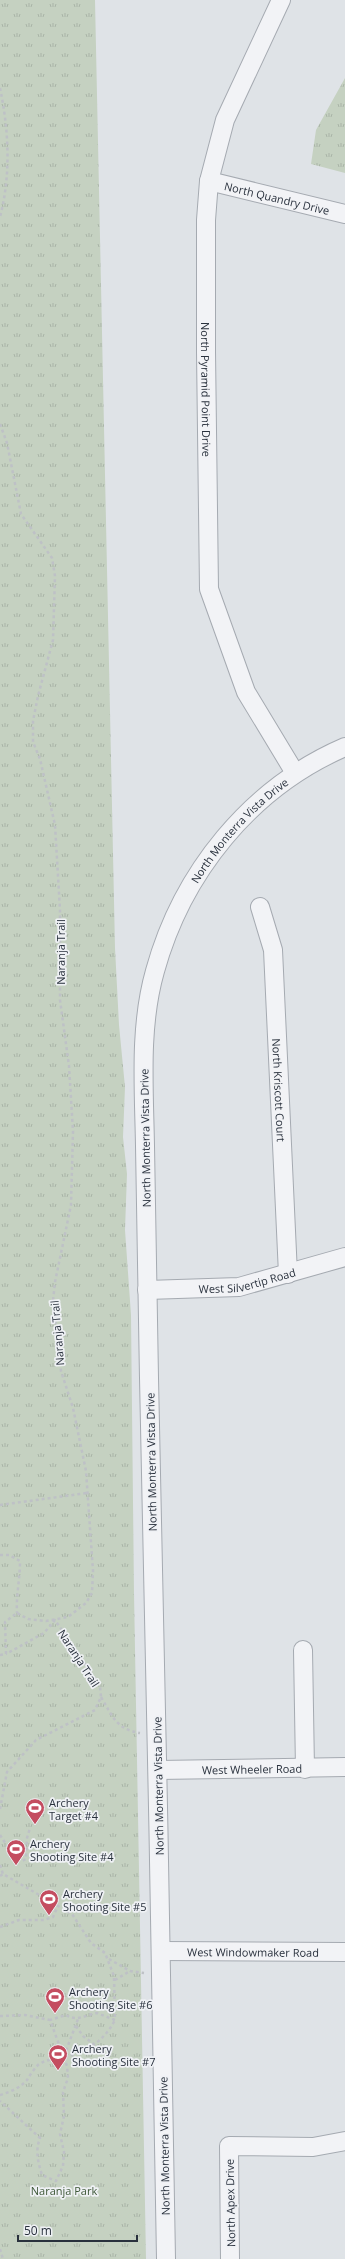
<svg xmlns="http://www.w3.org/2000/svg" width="345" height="2259" font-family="'Open Sans',sans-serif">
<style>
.grass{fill:url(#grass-tufts)}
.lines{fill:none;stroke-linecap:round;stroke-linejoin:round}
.minor-casing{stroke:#a5aab1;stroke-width:20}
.path{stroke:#bec1c6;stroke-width:2.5;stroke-dasharray:3 3;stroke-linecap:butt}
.minor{stroke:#f2f3f6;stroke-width:18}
.labels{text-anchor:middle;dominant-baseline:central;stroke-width:3.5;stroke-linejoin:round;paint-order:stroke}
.street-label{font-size:11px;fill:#29313d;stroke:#eff1f5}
.poi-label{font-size:11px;fill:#29313d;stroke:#eff1f5;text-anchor:start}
.park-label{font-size:11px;fill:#3e5838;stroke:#eff1f5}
</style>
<defs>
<pattern id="grass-tufts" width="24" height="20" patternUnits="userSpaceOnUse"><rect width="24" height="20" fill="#c5d1c1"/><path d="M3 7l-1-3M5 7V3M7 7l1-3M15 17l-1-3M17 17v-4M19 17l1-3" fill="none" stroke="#a9b4a7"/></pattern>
</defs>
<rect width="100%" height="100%" fill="#dfe3e7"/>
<path class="grass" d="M 0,0 L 95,0 L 115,948 L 119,1025 L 125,1087 L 123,1137 L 127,1174 L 125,1230 L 131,1315 L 134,1593 L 146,2259 L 0,2259 Z
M 345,78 L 345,173 L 311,164 L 316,130 Z"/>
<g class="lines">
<g class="minor-casing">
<g id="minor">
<path id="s1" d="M 281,0 L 225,120 L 209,181 L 206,220 L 206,352 L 209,589 L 246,692 L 295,773"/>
<path id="s2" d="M 209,181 L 345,214"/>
<path id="s3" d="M 260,907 L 273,950 L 288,1274"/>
<path id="s4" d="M 147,1290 L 239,1287 L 345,1257"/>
<path d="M 303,1650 L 305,1769"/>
<path id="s5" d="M 158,1770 L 345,1767"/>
<path id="s6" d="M 161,1951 L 345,1952"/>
<path id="s7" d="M 166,2259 C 161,1965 156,1672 149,1378 C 148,1301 146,1224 145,1146 C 144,1088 139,1027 155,971 C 182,873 250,788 345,747"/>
<path d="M 230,2259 L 229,2146 L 313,2147 L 345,2141"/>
</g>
</g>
<path class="path" d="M 0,88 C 9,131 11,175 0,217
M 0,424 L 7,443 L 21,514 L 52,558 L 55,576 L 53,640 L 38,696 L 33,721 L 33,742 L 40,759 L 55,825 L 60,910 L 60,1000 L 69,1066 L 73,1131 L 71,1205 L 55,1282 L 53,1301 L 61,1371 L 73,1408 L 86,1471 L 93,1571 L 92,1593 L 86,1603 L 68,1617 L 46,1621 L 28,1619 L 17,1613
M 0,1505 L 87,1493
M 0,1555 L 9,1555 L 20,1561 C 20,1579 16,1595 17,1613
M 0,1655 L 6,1654 L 5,1622 L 17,1613
M 101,1697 C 113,1717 116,1729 140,1733
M 0,1809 L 7,1772 L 36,1740 L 95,1710 L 101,1697 L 100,1686 L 55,1620 L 44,1633 L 6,1654
M 0,1835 L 15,1858 L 22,1861 L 26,1859 L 27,1838 L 30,1828
M 0,1865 L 3,1874
M 0,1876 L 3,1874 L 72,1914 L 91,1943 L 105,1953 L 114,1976 L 115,2020 L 97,2013 C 85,2015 78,2022 66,2015 L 50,2020 L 67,2066 L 68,2078 L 63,2092 L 64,2116 L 60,2134 L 64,2152 L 63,2166 L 56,2181 L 42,2175 C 38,2162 35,2151 40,2138 L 0,2101
M 0,1927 L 19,1920 L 44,1920 L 53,1917 L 58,1906
M 109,1959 L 130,1971 L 144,1973
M 115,1980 L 130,1971
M 0,2016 L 25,2015 L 50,2020
M 76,2026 L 83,2036 L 95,2045
M 64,2056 L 78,2019
M 0,2095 C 10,2092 20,2088 27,2080 C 30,2075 34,2069 38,2065 C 46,2059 55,2059 64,2057 C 87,2052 104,2041 115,2020
M 0,2249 L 3,2259"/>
<use href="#minor" class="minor"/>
</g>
<defs>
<g id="stadium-pin" transform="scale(1)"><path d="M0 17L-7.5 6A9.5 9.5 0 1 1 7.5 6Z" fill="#c44d60" stroke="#eff1f5"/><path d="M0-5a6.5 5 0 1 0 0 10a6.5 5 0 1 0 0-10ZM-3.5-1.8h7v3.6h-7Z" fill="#fff"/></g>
</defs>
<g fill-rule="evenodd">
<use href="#stadium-pin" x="35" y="1808"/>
<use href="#stadium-pin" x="16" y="1849"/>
<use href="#stadium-pin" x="49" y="1899"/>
<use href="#stadium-pin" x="55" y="1997"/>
<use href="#stadium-pin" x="58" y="2054"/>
</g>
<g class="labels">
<g class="street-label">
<text stroke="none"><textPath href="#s2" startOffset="70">North Quandry Drive</textPath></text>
<text stroke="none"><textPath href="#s1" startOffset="404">North Pyramid Point Drive</textPath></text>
<text stroke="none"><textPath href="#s7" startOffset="1456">North Monterra Vista Drive</textPath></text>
<text transform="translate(60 952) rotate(-90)">Naranja Trail</text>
<text stroke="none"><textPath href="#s3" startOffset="185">North Kriscott Court</textPath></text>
<text transform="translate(145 1138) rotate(-91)">North Monterra Vista Drive</text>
<text stroke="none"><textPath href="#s4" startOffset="101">West Silvertip Road</textPath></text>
<text transform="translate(57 1333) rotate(-95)">Naranja Trail</text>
<text transform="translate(151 1462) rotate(-91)">North Monterra Vista Drive</text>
<text transform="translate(79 1658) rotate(57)">Naranja Trail</text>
<text stroke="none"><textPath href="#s5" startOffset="94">West Wheeler Road</textPath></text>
<text transform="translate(158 1786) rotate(-91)">North Monterra Vista Drive</text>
<text stroke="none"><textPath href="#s6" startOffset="92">West Windowmaker Road</textPath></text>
<text transform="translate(164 2146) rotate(-91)">North Monterra Vista Drive</text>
<text transform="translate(230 2203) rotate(-91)">North Apex Drive</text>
</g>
<g class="poi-label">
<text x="49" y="1802">Archery<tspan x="49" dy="13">Target #4</tspan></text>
<text x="30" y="1843">Archery<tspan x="30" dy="13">Shooting Site #4</tspan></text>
<text x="63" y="1893">Archery<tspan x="63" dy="13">Shooting Site #5</tspan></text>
<text x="69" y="1991">Archery<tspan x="69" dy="13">Shooting Site #6</tspan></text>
<text x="72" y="2048">Archery<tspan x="72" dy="13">Shooting Site #7</tspan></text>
</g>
<g class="park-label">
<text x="64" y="2190">Naranja Park</text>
</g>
</g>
<path d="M18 2235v6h119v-6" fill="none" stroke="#29313d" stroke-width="2"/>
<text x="24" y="2235" font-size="12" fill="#29313d" stroke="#eff1f5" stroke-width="3" paint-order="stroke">50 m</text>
</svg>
